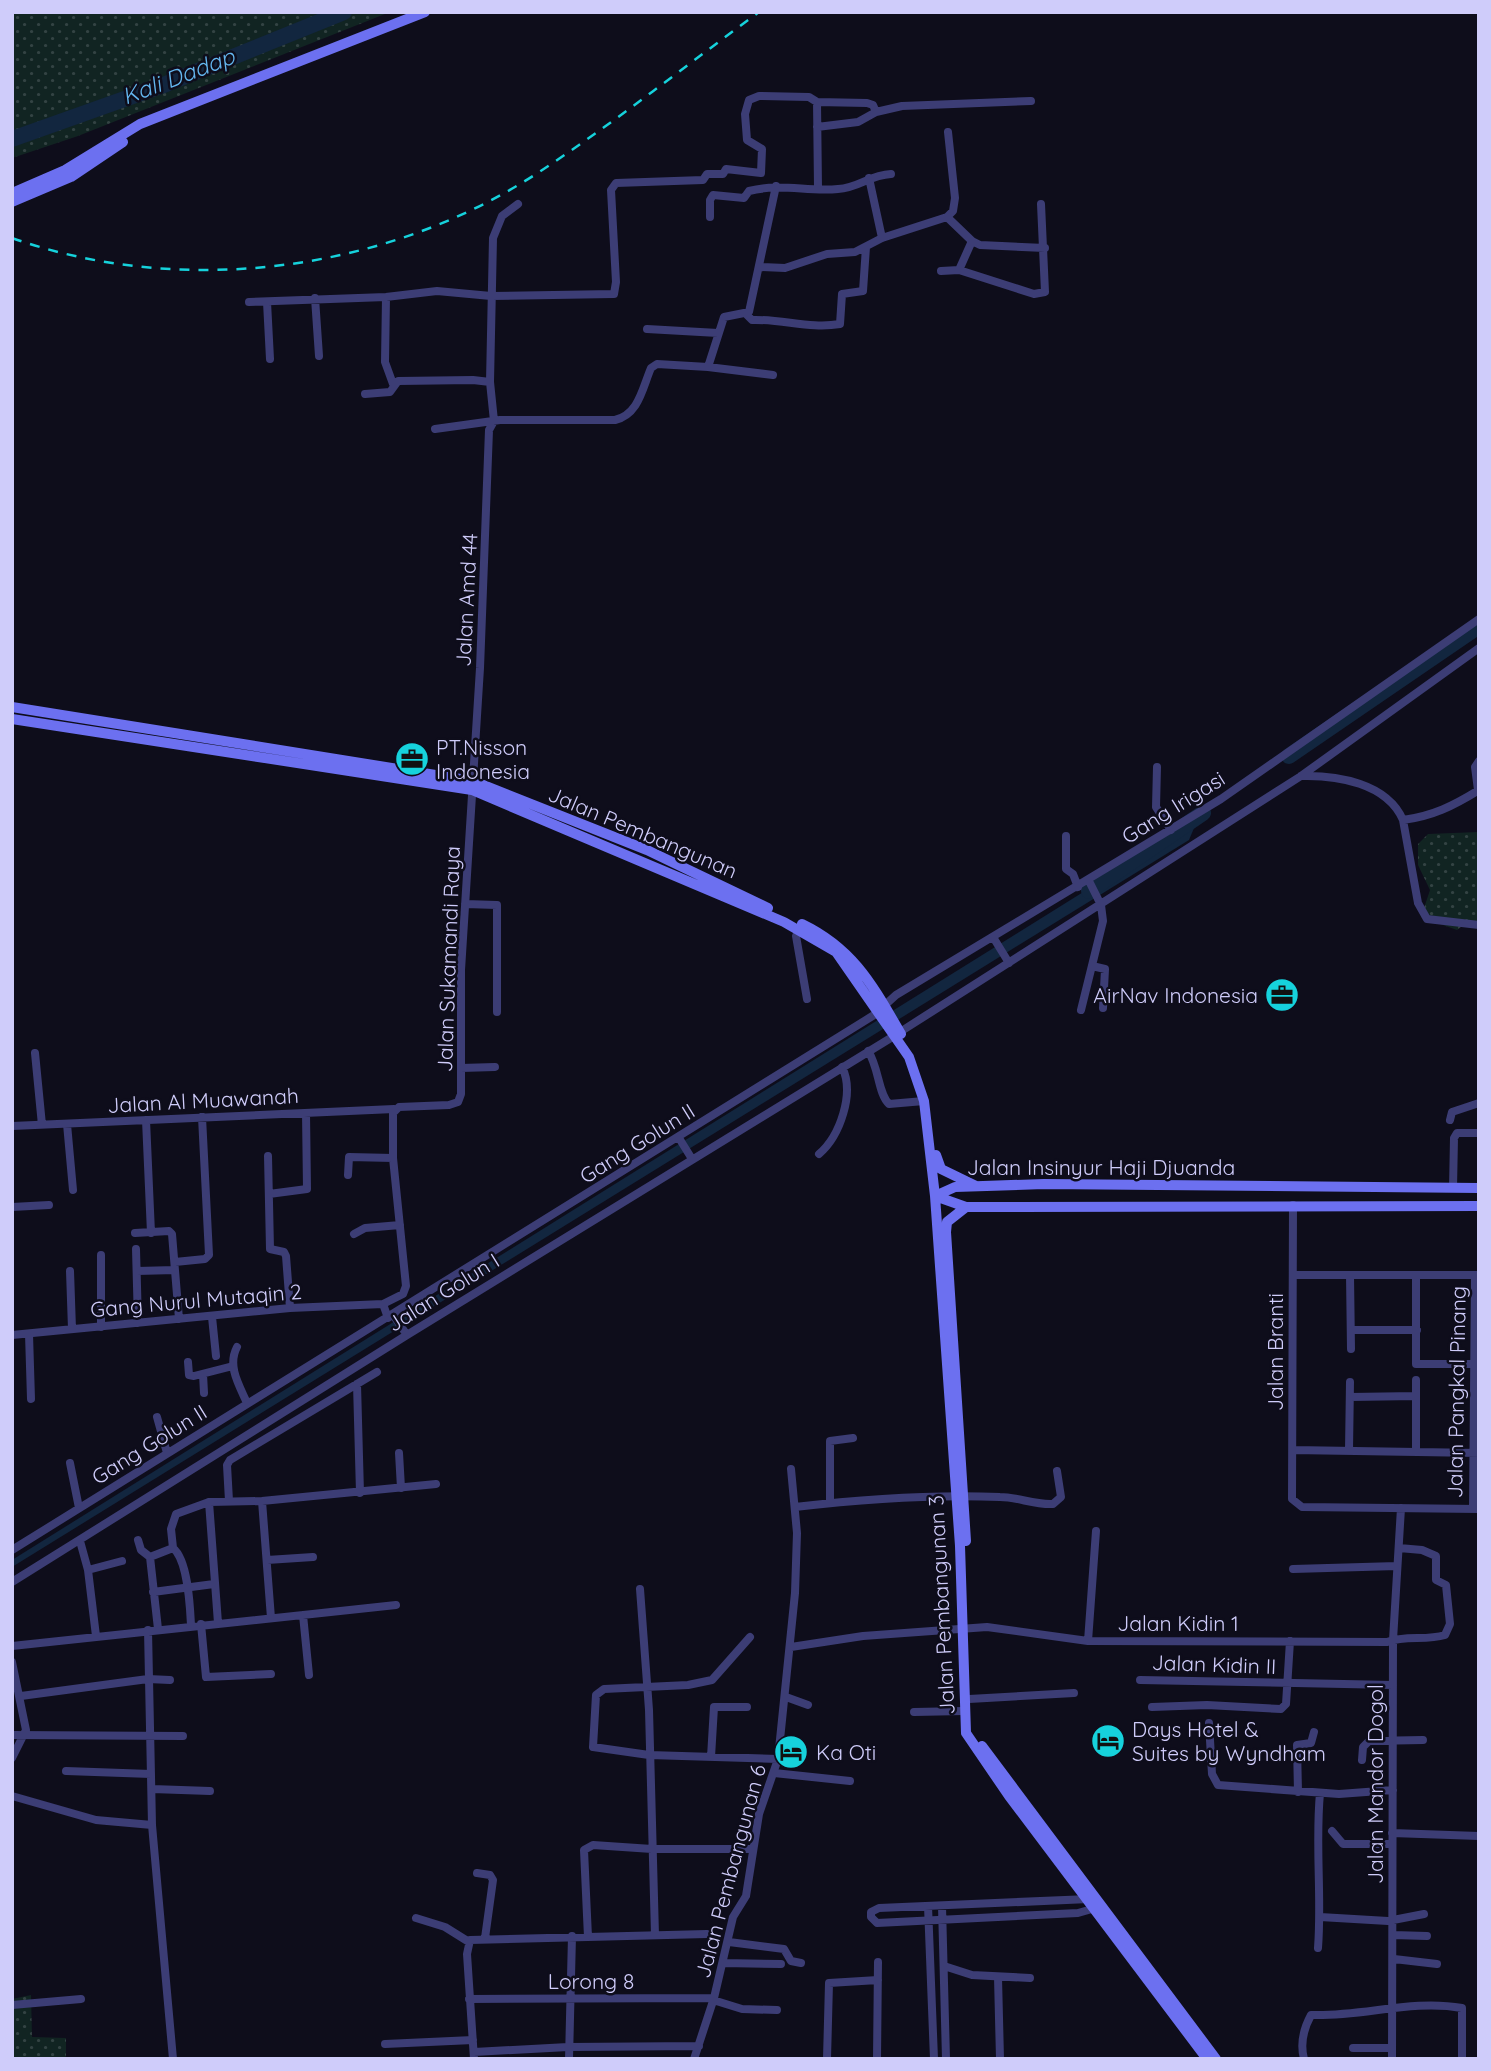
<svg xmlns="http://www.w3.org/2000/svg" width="1491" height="2071" font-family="Quicksand,sans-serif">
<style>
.grass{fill:url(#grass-dots)}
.water{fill:#12263f}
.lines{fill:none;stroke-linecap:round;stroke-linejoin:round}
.river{stroke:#12263f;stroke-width:16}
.street{stroke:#3c3d75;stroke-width:8}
.secondary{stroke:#6c70f0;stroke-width:10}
.rail{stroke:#16d2dc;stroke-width:2.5;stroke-dasharray:10 9;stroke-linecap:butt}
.labels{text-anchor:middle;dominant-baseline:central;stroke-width:5;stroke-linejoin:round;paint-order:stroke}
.street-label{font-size:21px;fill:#cfccfa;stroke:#0e0d1b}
.poi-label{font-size:21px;fill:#cfccfa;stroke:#0e0d1b;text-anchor:start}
.water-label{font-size:23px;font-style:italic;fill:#64b6ef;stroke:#0e0d1b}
</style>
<defs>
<pattern id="grass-dots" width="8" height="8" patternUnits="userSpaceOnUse" patternTransform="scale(1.75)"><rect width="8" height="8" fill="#112422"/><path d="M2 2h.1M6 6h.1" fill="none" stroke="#334343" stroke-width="1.8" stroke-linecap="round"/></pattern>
</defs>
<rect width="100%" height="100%" fill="#0e0d1b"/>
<path class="grass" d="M 12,12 L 390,12 L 78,136 L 12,158 Z
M 1479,832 L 1479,924 L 1466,923 L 1457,930 L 1421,917 L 1430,890 L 1418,865 L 1418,844 L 1428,834 Z
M 31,1995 L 32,2037 L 66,2038 L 66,2059 L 12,2059 L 12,1999 Z"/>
<path class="water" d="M 1197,821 L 1189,840 L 12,1567 L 12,1560 Z"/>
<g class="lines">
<path class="river" d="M 12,139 L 161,86 L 344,12
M 1289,756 L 1479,626
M 1089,891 L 1203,813"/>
<path class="street" d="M 817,102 L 818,188
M 817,127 L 858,122 L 876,112 L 902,106 L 1031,101
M 869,178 L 882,238
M 710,217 L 710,200 L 713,195 L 744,198 L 749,191 C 781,183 807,192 838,189 C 859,188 869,175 891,174
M 947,217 L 972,241 L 980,245 L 1045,248
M 972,241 L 959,270 L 1034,294 L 1045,292 L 1041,204
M 759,267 L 785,268 L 827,254 L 855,252 L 882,238 L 947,217 L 953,211 L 955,198 L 948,132
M 941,271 L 959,270
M 386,297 L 385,362 L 393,384
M 315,298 L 319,356
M 249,302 L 386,297 L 437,291 L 491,296 L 614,294 L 616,282 L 611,190 L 616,183 L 703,180 L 707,174 L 723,174 L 726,169 L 761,173 L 762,149 L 747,140 L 745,114 L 749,100 L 759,96 L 809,97 L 817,102 L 867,103 L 873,105 L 876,112
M 267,302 L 270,359
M 747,315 L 752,320 C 783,319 810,329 840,324 L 842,294 L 863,291 L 866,247
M 647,329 L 718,333
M 708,367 L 773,375
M 490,382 L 493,238 L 502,216 L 518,204
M 365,394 L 390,392 L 398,381 L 473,380 L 490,382 L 494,421
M 435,429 L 500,420 L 615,420 C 639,414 642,389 651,368 L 657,364 L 708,367 L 724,317 L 749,312 L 776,186
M 1157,767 L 1156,807 L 1171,830
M 1301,776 C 1337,775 1387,783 1403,820 L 1418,903 L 1427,919 L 1479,925
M 1478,790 L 1475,767 L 1479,761
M 1403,820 C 1433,816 1453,806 1479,790
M 1066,836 L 1066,869 L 1073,874 L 1078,887
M 465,904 L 497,905 L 497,1012
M 799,929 L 796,936 L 807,999
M 993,937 L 1009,963
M 1092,966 L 1105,969 L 1103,1008
M 1081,1010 L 1103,921 L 1101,905 L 1089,881
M 900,1032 L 1301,776 L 1479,648
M 868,1051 C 879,1067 878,1094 889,1104 L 924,1101
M 35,1053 L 42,1125
M 461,1068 L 495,1067
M 146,1120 L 151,1233
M 1450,1120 L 1452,1112 L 1479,1103
M 67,1124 L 73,1190
M 12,1126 L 394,1109
M 679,1138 L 692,1159
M 819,1154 C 840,1136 855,1093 842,1067
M 268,1156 L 270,1249 L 284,1252 L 286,1256 L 290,1308
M 348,1175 L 349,1157 L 393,1158
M 1453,1188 L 1454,1138 L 1457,1133 L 1479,1133
M 269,1194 L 307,1189 L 306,1113
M 1293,1205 L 1292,1499 L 1302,1507 L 1479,1509
M 12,1207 L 49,1205
M 135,1233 L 169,1231 L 172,1234 L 179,1319
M 354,1234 L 365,1228 L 400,1225
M 136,1249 L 138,1323
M 101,1255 L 101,1327
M 175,1262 L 205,1259 L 209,1255 L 202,1117
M 70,1271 L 72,1329
M 137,1271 L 175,1270
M 1293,1275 L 1479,1275
M 1350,1275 L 1351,1349
M 1416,1275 L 1416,1364 L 1479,1364
M 393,1315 L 407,1335
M 212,1317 L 216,1356
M 388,1318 L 383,1304 L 403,1294 L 406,1286 L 393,1158 L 393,1113 L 399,1107 L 449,1105 L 458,1102 L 461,1094 L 461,970 L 480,668 L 489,430 L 494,421
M 1351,1330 L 1417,1330
M 29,1334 L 31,1399
M 12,1335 L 290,1308 L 383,1304
M 237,1347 C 227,1366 239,1385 247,1403
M 188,1362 L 189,1375 L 194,1376 L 233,1366
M 203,1374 L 204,1393
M 1416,1380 L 1416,1452
M 357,1384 L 360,1493
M 1350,1397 L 1416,1396
M 157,1417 L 167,1453
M 1293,1450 L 1479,1453
M 1349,1450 L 1350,1382
M 399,1453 L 401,1488
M 70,1463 L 79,1508
M 229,1501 L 227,1465 L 230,1460 L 377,1372
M 262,1501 L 271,1618
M 209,1502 L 218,1623
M 830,1503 L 830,1441 L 853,1438
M 795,1507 C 863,1499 931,1494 1000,1497 C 1018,1497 1034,1505 1053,1504 L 1061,1497 L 1057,1471
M 1473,1509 L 1475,1275
M 138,1540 L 141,1550 L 150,1557
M 80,1541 L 88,1570 L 96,1636
M 12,1550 L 874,1015 L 896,995 L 1221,799 L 1479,619
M 267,1560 L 313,1557
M 1293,1569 L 1397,1566
M 88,1570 L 122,1561
M 12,1582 L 407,1335 L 894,1036
M 640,1589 L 649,1710 L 655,1935
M 153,1592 L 214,1584
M 303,1615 L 309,1675
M 201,1624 L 206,1677 L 271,1674
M 191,1625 C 190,1606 188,1560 173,1548 L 171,1529 L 176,1514 L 209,1502 L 262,1501 L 436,1484
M 158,1629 L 150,1557 L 173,1548
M 148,1630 L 152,1825 L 173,2059
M 750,1637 L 712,1680 L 688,1685 L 604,1689 L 596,1695 L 593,1747 L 649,1755 L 778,1759
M 1088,1641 L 1096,1531
M 12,1646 L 396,1605
M 791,1647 L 863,1636 L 987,1627 L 1088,1641 L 1387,1642 C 1406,1635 1426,1641 1445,1635 L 1450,1624 L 1446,1585 L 1436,1580 L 1436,1556 L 1422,1550 L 1399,1548
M 12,1662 L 26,1730 L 12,1758
M 1140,1680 L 1393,1685
M 21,1696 L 148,1679 L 170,1680
M 786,1697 L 808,1705
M 969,1699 L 1074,1693
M 1152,1707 L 1207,1705 L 1281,1709 L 1286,1704 L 1290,1641
M 914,1712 L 964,1711
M 1209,1723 L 1212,1774 L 1218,1785 L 1339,1794 L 1393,1790
M 12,1735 L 183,1736
M 711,1757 L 714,1707 L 747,1707
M 1362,1760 L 1363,1747 L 1369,1741 L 1423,1740
M 66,1771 L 151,1774
M 774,1773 L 850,1781
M 152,1789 L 210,1791
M 1298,1792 L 1297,1745 L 1311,1743 L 1314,1732
M 12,1796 L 96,1820 L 152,1825
M 1332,1831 L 1343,1844 L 1392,1844
M 1392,1833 L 1479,1836
M 477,1873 L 490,1875 L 493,1880 L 485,1938
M 1089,1899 L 879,1908 L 871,1912 L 871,1917 L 877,1923 L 1078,1913 L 1099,1907
M 928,1906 L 934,2059
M 942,1906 L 946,2059
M 1320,1917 L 1388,1921 L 1424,1914
M 416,1918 L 445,1927 L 469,1942
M 1393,1935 L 1427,1936
M 588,1937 L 584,1850 L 593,1845 L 652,1849 L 753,1849
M 729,1942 L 784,1949 L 791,1961 L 801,1963
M 1318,1948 C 1322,1896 1315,1845 1320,1793
M 1394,1959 L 1437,1964
M 723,1963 L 781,1964
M 944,1966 L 972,1975 L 1030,1978
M 998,1977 L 1000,2059
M 469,1999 L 714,1998
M 713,2000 L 742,2009 L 777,2010
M 12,2005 L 81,1999
M 385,2044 L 473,2040
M 1353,2048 L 1392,2048
M 474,2052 L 568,2047 L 699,2046
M 474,2059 L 467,1954 L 470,1940 L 707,1934
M 569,2059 L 572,1936
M 694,2059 L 714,1998 L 733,1917 L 746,1896 L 759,1814 L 778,1759 L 795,1593 L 797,1533 L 791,1469
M 827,2059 L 829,1983 L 878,1980
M 877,2059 L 878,1962
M 1304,2059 C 1300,2044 1304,2028 1311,2015 C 1363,2017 1411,1999 1462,2008 L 1462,2059
M 1392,2059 L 1393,1640 L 1401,1508"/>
<path class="secondary" d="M 12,193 L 65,170 L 140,124 L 425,12
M 12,202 L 71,177 L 123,142
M 12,707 L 473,781 L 647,850 L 768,908
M 12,719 L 472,790 L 784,922 L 836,952 L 909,1057 L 924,1101 L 935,1196 L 960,1546 L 966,1733 L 1009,1796 L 1207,2059
M 802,924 C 854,949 873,986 901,1034
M 936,1155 L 941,1169 L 976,1186
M 935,1196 L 966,1207 L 1479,1206
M 935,1196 L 955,1187 L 1044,1184 L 1479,1188
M 966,1541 L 946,1232 L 947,1222 L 966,1207
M 982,1746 L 1216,2059"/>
<path class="rail" d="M 12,238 C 182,298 385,272 536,174 C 613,124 685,66 759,12"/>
</g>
<defs>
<g id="office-disc" transform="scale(1.75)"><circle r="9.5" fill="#16d2dc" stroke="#0e0d1b"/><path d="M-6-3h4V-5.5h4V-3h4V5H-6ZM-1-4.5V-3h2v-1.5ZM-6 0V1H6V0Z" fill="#111"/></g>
<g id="hotel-disc" transform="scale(1.75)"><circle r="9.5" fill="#16d2dc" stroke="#0e0d1b"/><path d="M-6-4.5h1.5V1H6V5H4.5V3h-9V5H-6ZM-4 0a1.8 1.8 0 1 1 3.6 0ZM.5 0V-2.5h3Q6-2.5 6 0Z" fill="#111"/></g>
</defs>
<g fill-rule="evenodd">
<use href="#office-disc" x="412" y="759"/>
<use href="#office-disc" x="1282" y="995"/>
<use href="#hotel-disc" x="1108" y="1741"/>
<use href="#hotel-disc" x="791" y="1752"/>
</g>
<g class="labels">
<g class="street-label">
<text transform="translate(466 600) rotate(-87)">Jalan Amd 44</text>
<text transform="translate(1173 807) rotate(-32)">Gang Irigasi</text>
<text transform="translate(643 832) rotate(23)">Jalan Pembangunan</text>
<text transform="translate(448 959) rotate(-88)">Jalan Sukamandi Raya</text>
<text transform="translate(203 1100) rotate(-3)">Jalan Al Muawanah</text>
<text transform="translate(637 1143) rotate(-32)">Gang Golun II</text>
<text x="1101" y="1167">Jalan Insinyur Haji Djuanda</text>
<text transform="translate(443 1292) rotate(-32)">Jalan Golun I</text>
<text transform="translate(196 1300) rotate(-5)">Gang Nurul Mutaqin 2</text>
<text transform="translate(1275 1352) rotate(-90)">Jalan Branti</text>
<text transform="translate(1456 1392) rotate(-89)">Jalan Pangkal Pinang</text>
<text transform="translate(149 1444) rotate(-32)">Gang Golun II</text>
<text transform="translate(941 1605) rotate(-93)">Jalan Pembangunan 3</text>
<text x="1178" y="1623">Jalan Kidin 1</text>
<text transform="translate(1214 1664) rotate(2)">Jalan Kidin II</text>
<text transform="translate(1375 1784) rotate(-90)">Jalan Mandor Dogol</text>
<text transform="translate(730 1871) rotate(-75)">Jalan Pembangunan 6</text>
<text x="591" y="1981">Lorong 8</text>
</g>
<g class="poi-label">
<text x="436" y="747">PT.Nisson<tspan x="436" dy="24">Indonesia</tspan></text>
<text x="1258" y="995" text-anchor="end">AirNav Indonesia</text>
<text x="1132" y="1729">Days Hotel &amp;<tspan x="1132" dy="24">Suites by Wyndham</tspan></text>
<text x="816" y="1752">Ka Oti</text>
</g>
<g class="water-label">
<text transform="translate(178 76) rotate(-21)">Kali Dadap</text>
</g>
</g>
<rect width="1491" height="2071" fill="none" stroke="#cfccfa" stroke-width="28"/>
</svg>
